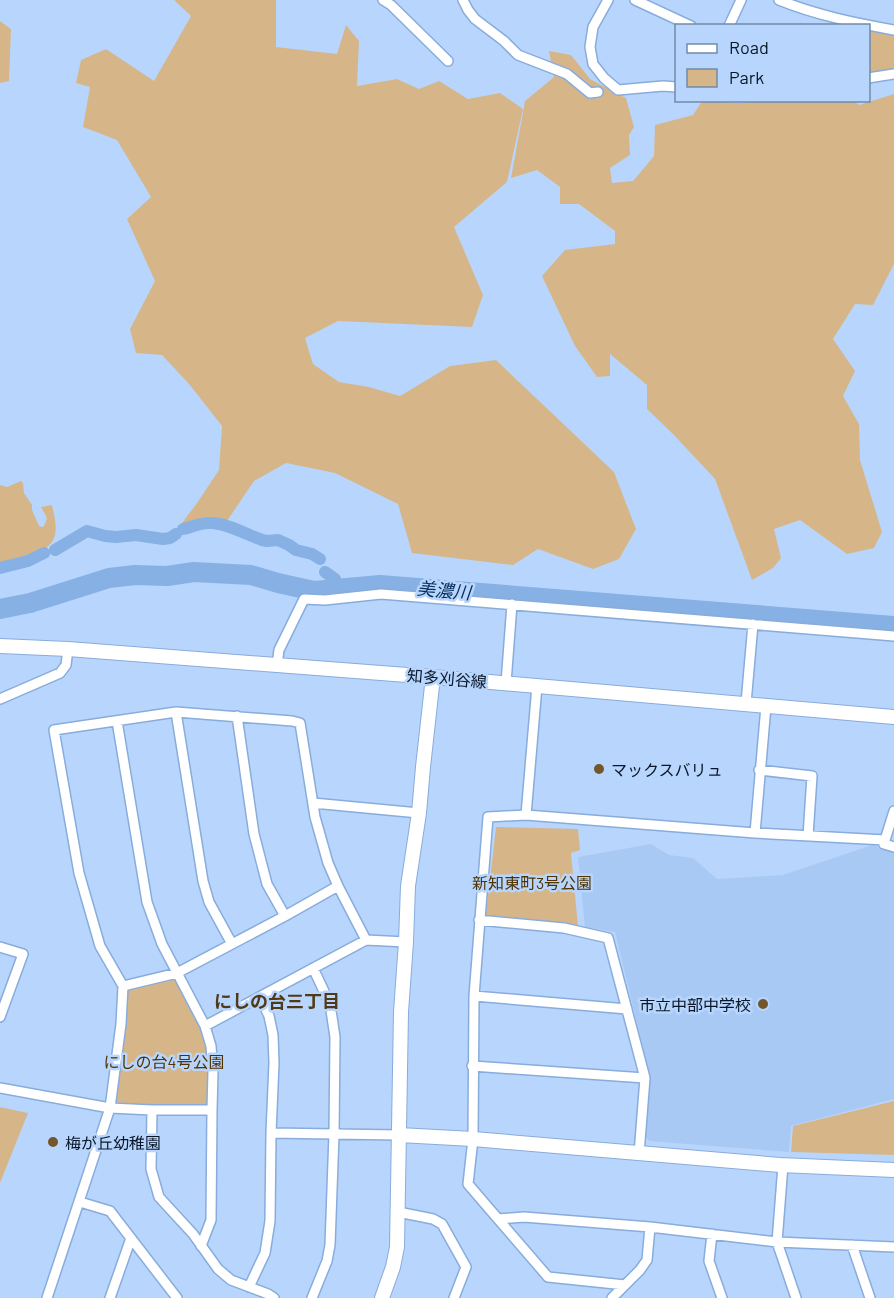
<svg xmlns="http://www.w3.org/2000/svg" width="894" height="1298" font-family="Barlow,'Noto Sans JP',sans-serif">
<style>
.built{fill:#a9c9f5}
.green{fill:#d6b689}
.lines{fill:none;stroke-linecap:round;stroke-linejoin:round}
.canal{stroke:#87b0e4;stroke-width:12}
.river{stroke:#87b0e4;stroke-width:20}
.street-casing{stroke:#88acdb;stroke-width:12}
.secondary-casing{stroke:#88acdb;stroke-width:16}
.street{stroke:#fff;stroke-width:9}
.secondary{stroke:#fff;stroke-width:14}
.poi-dot{fill:#73562a;stroke:#b8d6fd;stroke-width:2}
.labels{text-anchor:middle;dominant-baseline:central;stroke-width:5;stroke-linejoin:round;paint-order:stroke}
.street-label{font-size:16px;fill:#091728;stroke:#b8d6fd}
.poi-label{font-size:16px;fill:#091728;stroke:#b8d6fd;text-anchor:start}
.park-label{font-size:16px;fill:#4f3302;stroke:#b8d6fd}
.water-label{font-size:18px;font-style:italic;fill:#042d5c;stroke:#b8d6fd}
.neighbourhood-label{font-size:18px;font-weight:bold;fill:#503916;stroke:#b8d6fd}
</style>
<rect width="100%" height="100%" fill="#b8d6fd"/>
<path class="built" d="M 651,844 L 669,855 L 693,858 L 717,879 L 783,875 L 872,845 L 894,852 L 894,1099 L 791,1126 L 789,1152 L 649,1141 L 646,1137 L 650,1077 L 615,932 L 585,927 L 578,857 Z"/>
<path class="green" d="M 174,0 L 276,0 L 276,47 L 337,54 L 346,25 L 359,41 L 357,86 L 397,79 L 419,89 L 439,81 L 468,99 L 500,93 L 523,109 L 507,182 L 454,227 L 483,295 L 472,327 L 338,321 L 305,338 L 313,364 L 339,382 L 369,387 L 400,396 L 450,366 L 496,360 L 614,472 L 636,529 L 619,559 L 593,569 L 538,549 L 513,565 L 412,553 L 398,504 L 335,473 L 286,463 L 254,481 L 227,521 L 203,520 L 179,527 L 197,503 L 219,470 L 222,426 L 189,384 L 162,355 L 136,353 L 130,329 L 155,281 L 127,219 L 151,197 L 117,140 L 83,127 L 90,87 L 76,83 L 81,60 L 106,49 L 154,81 L 191,16 Z
M 0,21 L 11,29 L 9,81 L 0,83 Z
M 868,26 L 894,30 L 894,74 L 869,78 Z
M 549,51 L 571,55 L 590,79 L 626,98 L 634,127 L 629,135 L 630,155 L 610,168 L 612,183 L 633,181 L 654,156 L 655,125 L 693,115 L 702,101 L 741,103 L 763,100 L 853,100 L 859,105 L 894,94 L 894,264 L 873,305 L 855,304 L 833,339 L 855,371 L 843,396 L 859,424 L 860,460 L 882,532 L 874,548 L 847,554 L 800,520 L 774,529 L 781,558 L 773,568 L 752,580 L 715,479 L 673,434 L 647,409 L 647,385 L 610,354 L 610,376 L 597,377 L 575,346 L 542,276 L 565,250 L 615,244 L 615,231 L 579,204 L 560,204 L 560,187 L 537,170 L 511,178 L 525,101 L 554,77 Z
M 21,481 L 23,483 L 24,493 L 32,505 L 32,510 L 39,526 L 43,527 L 45,524 L 47,518 L 41,507 L 52,505 C 54,515 58,528 54,538 C 47,555 16,562 0,565 L 0,485 L 7,487 Z
M 496,827 L 578,829 L 580,850 L 571,853 L 578,926 L 485,922 Z
M 177,973 L 205,1026 L 212,1110 L 110,1108 L 123,986 Z
M 894,1101 L 894,1155 L 791,1152 L 793,1126 Z
M 0,1107 L 28,1113 L 0,1183 Z"/>
<g class="lines">
<path class="canal" d="M 183,529 C 192,527 202,522 211,523 C 226,523 248,535 262,540 L 267,541 L 278,540 L 289,545 L 296,550 L 312,554 L 320,559
M 55,550 L 87,531 L 105,536 L 116,537 L 136,535 L 163,539 L 170,538 L 176,534
M 0,568 L 28,561 L 44,553
M 325,572 L 335,579"/>
<path class="river" d="M 0,609 L 30,603 L 109,578 L 135,575 L 167,576 L 194,572 L 251,575 L 278,583 L 314,591 L 380,585 L 894,626"/>
<g class="street-casing">
<path id="street" d="M 383,0 L 391,5 L 448,61
M 463,0 L 468,10 L 475,19 L 504,41 L 518,55 L 567,74 L 590,93 L 598,92
M 608,0 L 593,27 L 590,47 L 593,64 L 604,78 L 618,90 L 663,86 L 676,87
M 635,0 L 691,26
M 779,0 C 816,15 855,23 894,30
M 729,26 L 741,0
M 868,78 L 894,74
M 277,665 L 279,650 L 304,599 L 325,600 L 381,594 L 894,636
M 506,683 L 512,604
M 0,699 L 60,673 L 66,665 L 68,649
M 746,703 L 753,624
M 176,712 L 203,881 L 209,902 L 232,944
M 237,716 L 254,834 L 267,884 L 285,916
M 759,770 L 812,776 L 808,836
M 313,803 L 419,813
M 526,815 L 537,686
M 755,833 L 766,706
M 885,840 L 894,811
M 894,847 L 884,844 L 885,840 L 755,833 L 526,815 L 488,817 L 474,996 L 473,1139 L 468,1184 L 498,1219 L 524,1217 L 650,1227 L 777,1242 L 894,1247
M 338,886 L 366,940
M 479,920 L 564,928 L 608,938 L 645,1078 L 639,1154
M 0,947 L 23,954 L 0,1017
M 474,996 L 627,1009
M 205,1026 L 366,940 L 406,942
M 472,1066 L 645,1078
M 0,1088 L 110,1108 L 152,1110 L 212,1110 L 213,1071 L 211,1046 L 205,1026 L 162,944 L 147,902 L 117,721
M 152,1110 L 151,1169 L 159,1197 L 193,1234 L 218,1269 L 231,1280 L 268,1294 L 274,1298
M 271,1133 L 399,1135
M 783,1165 L 777,1242 L 796,1298
M 80,1202 L 110,1211 L 177,1298
M 398,1212 L 433,1219 L 442,1224 L 466,1267 L 454,1298
M 498,1219 L 548,1277 L 625,1285
M 712,1234 L 709,1261 L 722,1298
M 852,1245 L 870,1298
M 201,1246 L 211,1220 L 212,1110
M 249,1287 L 265,1253 L 270,1221 L 271,1133 L 274,1063 L 273,1035 L 269,1016 L 260,997
M 47,1298 L 110,1108 L 121,1024 L 123,986 L 100,946 L 79,873 L 54,730 L 176,712 L 292,721 L 300,723 L 315,817 L 328,863 L 338,886 L 285,916 L 177,973 L 123,986
M 110,1298 L 131,1238
M 312,1298 L 327,1261 L 330,1245 L 334,1134 L 335,1037 L 330,1004 L 313,968
M 612,1298 L 640,1270 L 647,1260 L 650,1227"/>
</g>
<g class="secondary-casing">
<path id="secondary" d="M 0,646 L 68,649 L 433,677 L 894,717
M 399,1135 L 473,1139 L 780,1165 L 894,1170
M 382,1298 L 393,1267 L 397,1247 L 401,1012 L 406,942 L 408,886 L 419,813 L 423,767 L 433,677"/>
</g>
<use href="#street" class="street"/>
<use href="#secondary" class="secondary"/>
</g>
<g class="poi-dot">
<circle cx="599" cy="769" r="6"/>
<circle cx="763" cy="1004" r="6"/>
<circle cx="53" cy="1142" r="6"/>
</g>
<g class="labels">
<g class="street-label">
<text transform="translate(447 678) rotate(5)">知多刈谷線</text>
</g>
<g class="poi-label">
<text x="611" y="769">マックスバリュ</text>
<text x="751" y="1004" text-anchor="end">市立中部中学校</text>
<text x="65" y="1142">梅が丘幼稚園</text>
</g>
<g class="park-label">
<text x="532" y="882">新知東町3号公園</text>
<text x="164" y="1061">にしの台4号公園</text>
</g>
<g class="water-label">
<text transform="translate(444 590) rotate(5)">美濃川</text>
</g>
<g class="neighbourhood-label">
<text x="277" y="1001">にしの台三丁目</text>
</g>
</g>
<rect x="675" y="24" width="195" height="78" fill="#b8d6fd" stroke="#728aa8" stroke-width="1.5"/>
<rect x="687" y="44" width="30" height="9" fill="#ffffff" stroke="#728aa8" stroke-width="1.5"/>
<text x="729" y="54" font-size="18" fill="#091728">Road</text>
<rect x="687" y="69" width="30" height="18" fill="#d6b689" stroke="#728aa8" stroke-width="1.5"/>
<text x="729" y="84" font-size="18" fill="#091728">Park</text>
</svg>
